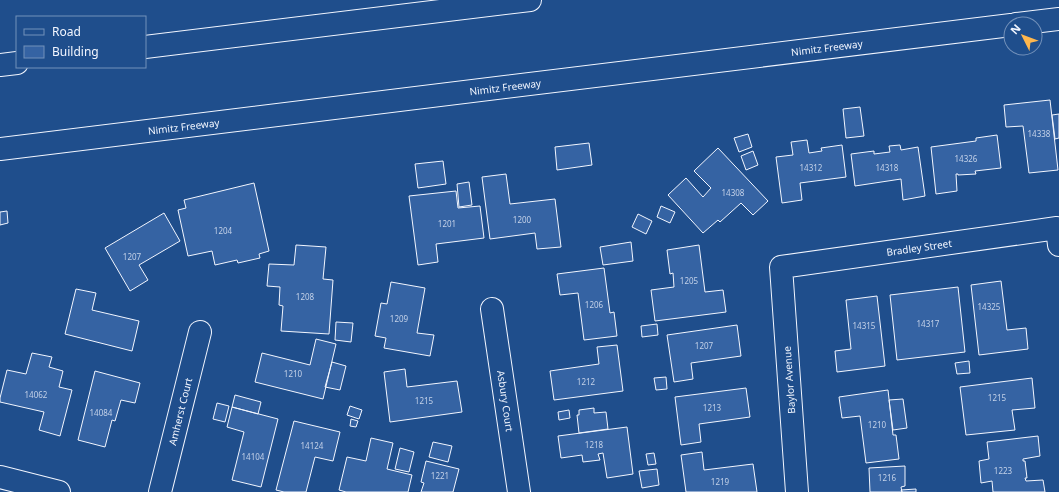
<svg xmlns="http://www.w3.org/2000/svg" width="1059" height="492" font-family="'Noto Sans',sans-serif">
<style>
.building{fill:#3563a3;stroke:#f2f6ff}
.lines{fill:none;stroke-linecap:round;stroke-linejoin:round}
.minor-casing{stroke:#f2f6ff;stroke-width:24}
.highway-casing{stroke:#f2f6ff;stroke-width:24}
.minor{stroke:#1f4e8c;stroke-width:22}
.highway{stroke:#1f4e8c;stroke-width:22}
.labels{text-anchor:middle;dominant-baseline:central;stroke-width:3;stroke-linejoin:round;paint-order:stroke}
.number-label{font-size:8px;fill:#c3d1e8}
.street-label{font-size:10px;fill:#f2f6ff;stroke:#1f4e8c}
</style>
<rect width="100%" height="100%" fill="#1f4e8c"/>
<path class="building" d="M 1050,100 L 1058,170 L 1029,173 L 1023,126 L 1006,127 L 1004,105 Z
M 860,107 L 864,136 L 846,138 L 843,109 Z
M 1059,114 L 1059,138 L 1055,139 L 1052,115 Z
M 748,134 L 752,147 L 739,152 L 734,138 Z
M 997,135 L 1001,168 L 975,171 L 976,174 L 958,175 L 958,174 L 956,174 L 957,191 L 936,194 L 931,147 L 976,141 L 976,138 Z
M 807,140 L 809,153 L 822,151 L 821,148 L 842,145 L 846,177 L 800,183 L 802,200 L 782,203 L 776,157 L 793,155 L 791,142 Z
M 589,143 L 592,165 L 557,170 L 555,147 Z
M 900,145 L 901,150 L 918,147 L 925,196 L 903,200 L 901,179 L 855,186 L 851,154 L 874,151 L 874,154 L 890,152 L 889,146 Z
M 718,148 L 768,201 L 753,215 L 741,203 L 720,222 L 718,220 L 703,233 L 668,195 L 686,178 L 703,197 L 711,188 L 694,171 Z
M 753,151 L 758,165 L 746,170 L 741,156 Z
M 443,161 L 446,184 L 418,188 L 415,164 Z
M 506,174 L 510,204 L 555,199 L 561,247 L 537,249 L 535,233 L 490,239 L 482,177 Z
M 469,182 L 472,205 L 459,207 L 457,184 Z
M 254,183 L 269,251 L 259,254 L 260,258 L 238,263 L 237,260 L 215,265 L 212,251 L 188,256 L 178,210 L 186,208 L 184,200 Z
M 456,191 L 458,208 L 480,206 L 484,238 L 436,244 L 438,262 L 418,265 L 409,196 Z
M 661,206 L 675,212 L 670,223 L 657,217 Z
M 7,211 L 8,223 L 0,225 L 0,212 Z
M 164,213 L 180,241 L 139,265 L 148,280 L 130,291 L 105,248 Z
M 638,214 L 652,221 L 646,234 L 632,227 Z
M 631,242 L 633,261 L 603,265 L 600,247 Z
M 296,245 L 326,247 L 323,279 L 333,280 L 329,334 L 281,331 L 283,306 L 279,305 L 280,287 L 267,286 L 269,264 L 294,265 Z
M 699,245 L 705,292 L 723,290 L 726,312 L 655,321 L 651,290 L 674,287 L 673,273 L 670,274 L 667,250 Z
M 604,268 L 610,313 L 614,312 L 617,336 L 584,340 L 578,293 L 560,295 L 557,274 Z
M 1001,281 L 1007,330 L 1026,328 L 1028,349 L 979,355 L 971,285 Z
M 391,282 L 425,288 L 417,333 L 434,335 L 430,356 L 384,348 L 386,338 L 375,336 L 381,303 L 387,304 Z
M 958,287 L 965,352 L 897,360 L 890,295 Z
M 76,289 L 96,293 L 92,310 L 139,321 L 132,351 L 65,334 Z
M 877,296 L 885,366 L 837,372 L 835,351 L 851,349 L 846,300 Z
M 336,322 L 353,323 L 351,342 L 335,340 Z
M 657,324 L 658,335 L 642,337 L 641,326 Z
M 737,325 L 741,356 L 691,363 L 693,379 L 674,382 L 667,335 Z
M 316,339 L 336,344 L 323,399 L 255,382 L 262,353 L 310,365 Z
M 617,345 L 623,391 L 554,400 L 550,371 L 599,364 L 597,347 Z
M 32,353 L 52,357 L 49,367 L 63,371 L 59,387 L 72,390 L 60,436 L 39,430 L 44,412 L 0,402 L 0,398 L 7,370 L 26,374 Z
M 969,361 L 970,373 L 957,374 L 955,363 Z
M 332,362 L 346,366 L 340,390 L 325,387 Z
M 405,369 L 407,387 L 457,381 L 462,412 L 390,422 L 384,372 Z
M 95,371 L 140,383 L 135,403 L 121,400 L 115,421 L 112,420 L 105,447 L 78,440 Z
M 666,377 L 667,389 L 656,390 L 654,378 Z
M 1032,378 L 1035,408 L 1012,410 L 1015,430 L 966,435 L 960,387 Z
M 746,388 L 750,417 L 699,424 L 701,442 L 681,445 L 675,397 Z
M 888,390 L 893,435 L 896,435 L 899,459 L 866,463 L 860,416 L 842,418 L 839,397 Z
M 235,395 L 261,402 L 258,414 L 232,407 Z
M 903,399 L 907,428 L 893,430 L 889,400 Z
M 217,403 L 229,406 L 225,422 L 213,419 Z
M 350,406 L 362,410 L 359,419 L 347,415 Z
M 232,407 L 278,419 L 261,487 L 232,480 L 244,432 L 227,427 Z
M 594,408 L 594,413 L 606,412 L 608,429 L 579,433 L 577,415 L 579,415 L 579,410 Z
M 569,410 L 570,418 L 559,420 L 558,412 Z
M 351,419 L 358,421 L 356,427 L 350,426 Z
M 294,421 L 340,432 L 333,461 L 315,457 L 306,492 L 284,492 L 276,490 Z
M 627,427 L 633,474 L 607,478 L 603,453 L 598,454 L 600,460 L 583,462 L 582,455 L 561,458 L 558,436 Z
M 1038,436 L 1040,456 L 1023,459 L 1023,461 L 1025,461 L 1027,478 L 1025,478 L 1026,481 L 1043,480 L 1045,492 L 993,492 L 992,481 L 981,483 L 979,461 L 989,459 L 987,442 Z
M 371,438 L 393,443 L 387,469 L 412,475 L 408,492 L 346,492 L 339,490 L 347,457 L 366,461 Z
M 433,442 L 452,446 L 448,462 L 429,457 Z
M 400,448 L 414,452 L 409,472 L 395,469 Z
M 702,452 L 704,470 L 753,464 L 757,492 L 686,492 L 681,455 Z
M 654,453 L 656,464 L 648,465 L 646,454 Z
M 426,461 L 459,469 L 453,492 L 421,492 L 424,483 L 421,482 Z
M 905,466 L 905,486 L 901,487 L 902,492 L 870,492 L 869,468 Z
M 657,469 L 659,485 L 642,488 L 639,471 Z
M 916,489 L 916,492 L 902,492 L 901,490 Z"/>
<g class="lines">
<g class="minor-casing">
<g id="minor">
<path id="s1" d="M 492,309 L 519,492"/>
<path d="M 0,477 L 59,492"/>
<path id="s2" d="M 160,492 L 200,332"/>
<path id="s3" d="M 797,492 L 781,267 L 1057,228 L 1059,245"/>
</g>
</g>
<g class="highway-casing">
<g id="highway">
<path d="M 1016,24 L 1059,19"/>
<path d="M 145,47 L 530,0"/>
<path d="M 0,65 L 17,63"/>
<path id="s4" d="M 0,149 L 1011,25"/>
</g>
</g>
<use href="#minor" class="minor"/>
<use href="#highway" class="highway"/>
</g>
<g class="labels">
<g class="number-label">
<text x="1039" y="133">14338</text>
<text x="966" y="158">14326</text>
<text x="811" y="167">14312</text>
<text x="887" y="167">14318</text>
<text x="733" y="192">14308</text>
<text x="522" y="219">1200</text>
<text x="447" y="223">1201</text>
<text x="223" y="230">1204</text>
<text x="132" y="256">1207</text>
<text x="689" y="280">1205</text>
<text x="305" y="296">1208</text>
<text x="594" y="304">1206</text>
<text x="989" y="306">14325</text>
<text x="399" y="318">1209</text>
<text x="928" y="323">14317</text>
<text x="864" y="325">14315</text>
<text x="704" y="345">1207</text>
<text x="293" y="373">1210</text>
<text x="586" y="381">1212</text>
<text x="36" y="394">14062</text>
<text x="997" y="397">1215</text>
<text x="424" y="400">1215</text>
<text x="712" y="407">1213</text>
<text x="101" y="412">14084</text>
<text x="877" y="424">1210</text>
<text x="594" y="444">1218</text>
<text x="312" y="445">14124</text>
<text x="253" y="456">14104</text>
<text x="1003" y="470">1223</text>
<text x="440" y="475">1221</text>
<text x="887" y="477">1216</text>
<text x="720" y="481">1219</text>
</g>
<g class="street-label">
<text stroke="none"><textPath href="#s4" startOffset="833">Nimitz Freeway</textPath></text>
<text stroke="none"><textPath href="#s4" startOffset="509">Nimitz Freeway</textPath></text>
<text stroke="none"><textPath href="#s4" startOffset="185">Nimitz Freeway</textPath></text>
<text stroke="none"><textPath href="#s3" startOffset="365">Bradley Street</textPath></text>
<text transform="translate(789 380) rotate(-94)">Baylor Avenue</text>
<text stroke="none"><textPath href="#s1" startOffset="93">Asbury Court</textPath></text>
<text stroke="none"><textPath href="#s2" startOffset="83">Amherst Court</textPath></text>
</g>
</g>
<rect x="16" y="16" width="130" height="52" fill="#1f4e8c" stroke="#7391ba"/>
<rect x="24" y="29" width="20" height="6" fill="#1f4e8c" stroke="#7391ba"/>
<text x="52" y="36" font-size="12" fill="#f2f6ff">Road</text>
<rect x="24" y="46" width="20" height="12" fill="#3563a3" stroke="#7391ba"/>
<text x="52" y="56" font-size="12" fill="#f2f6ff">Building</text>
<g transform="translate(1023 36) rotate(312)"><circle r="19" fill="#1f4e8c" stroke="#7391ba"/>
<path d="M0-3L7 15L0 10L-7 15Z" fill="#ffb74d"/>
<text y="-6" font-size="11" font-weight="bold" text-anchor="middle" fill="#f2f6ff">N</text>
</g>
</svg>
